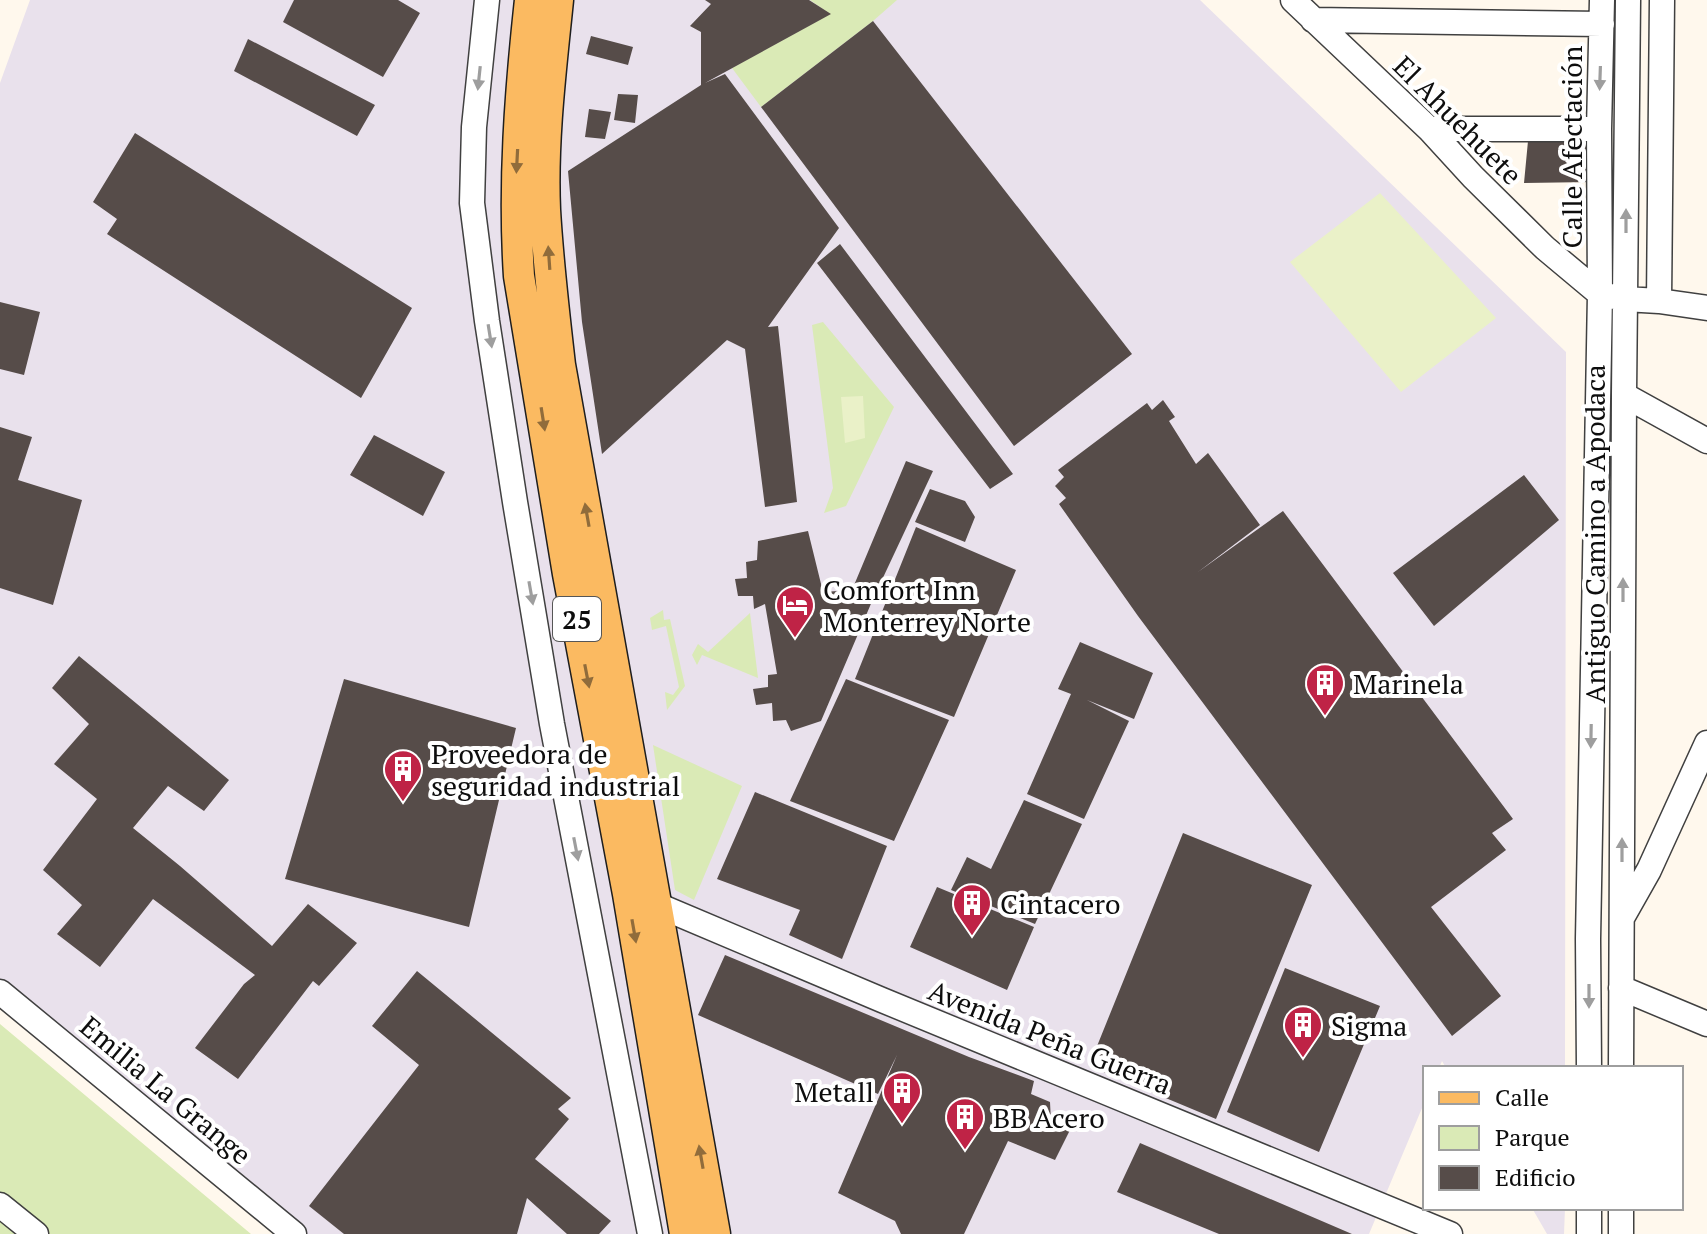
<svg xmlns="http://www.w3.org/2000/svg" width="1707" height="1234" font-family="'PT Serif',serif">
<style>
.industrial{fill:#e9e1ec}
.green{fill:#daeab6}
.pitch{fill:#eaf1c8}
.building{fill:#564c49}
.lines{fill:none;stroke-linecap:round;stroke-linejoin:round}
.minor-casing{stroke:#404040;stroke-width:27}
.major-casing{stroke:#1e1e1e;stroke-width:33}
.minor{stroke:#fff;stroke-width:24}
.major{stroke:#fbba61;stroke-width:30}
.oneway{fill:#9e9e9e}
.oneway2{fill:#906c3b}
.labels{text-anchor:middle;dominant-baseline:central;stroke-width:8;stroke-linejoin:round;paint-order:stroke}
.shield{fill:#fff;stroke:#565656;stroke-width:2}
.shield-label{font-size:26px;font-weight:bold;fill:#0d0d0d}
.street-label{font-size:28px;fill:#0d0d0d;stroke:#fff}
.poi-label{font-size:28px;fill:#0d0d0d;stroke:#fff;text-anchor:start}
</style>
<rect width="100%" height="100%" fill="#fff8ed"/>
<path class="industrial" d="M 30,0 L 1200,0 L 1566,352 L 1565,1068 L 1446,1068 L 1442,1061 L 1439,1068 L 1425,1068 L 1425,1101 L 1369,1234 L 282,1234 L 0,1000 L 0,83 Z
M 1532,1208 L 1565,1208 L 1564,1234 L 1547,1234 Z"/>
<path class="green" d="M 810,0 L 897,0 L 873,21 L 761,107 L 732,68 L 830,14 Z
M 823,322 L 894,407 L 846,506 L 824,513 L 833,488 L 812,325 Z
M 663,610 L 664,620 L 670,619 L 685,686 L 667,710 L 665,692 L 673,695 L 679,687 L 666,626 L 652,630 L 650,618 Z
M 750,613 L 758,678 L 702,655 L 697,665 L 692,655 L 698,644 L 708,652 Z
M 653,745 L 742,786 L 694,900 L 675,890 Z
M 0,1024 L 251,1234 L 0,1234 Z"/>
<path class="pitch" d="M 1380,193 L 1496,318 L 1401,392 L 1290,262 Z
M 863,396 L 865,438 L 845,443 L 841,397 Z"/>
<path class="building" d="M 294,0 L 398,0 L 420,13 L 383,77 L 283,22 Z
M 705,0 L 809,0 L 831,14 L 705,83 L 725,74 L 839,228 L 768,327 L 778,326 L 797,502 L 765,507 L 745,349 L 727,340 L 602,454 L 582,322 L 568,171 L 701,85 L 701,32 L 690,26 L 711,4 Z
M 873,21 L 1132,354 L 1014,446 L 761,107 Z
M 591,36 L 633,47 L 628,65 L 586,54 Z
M 248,39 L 375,105 L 357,136 L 234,71 Z
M 618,94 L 638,95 L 635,123 L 614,120 Z
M 589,109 L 611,112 L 605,139 L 585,137 Z
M 135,133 L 412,308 L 361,398 L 107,234 L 117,219 L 93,202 Z
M 1589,136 L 1591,182 L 1524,183 L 1528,141 Z
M 840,244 L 1013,474 L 990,489 L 817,263 Z
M 0,302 L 40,312 L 24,375 L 0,369 Z
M 1163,400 L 1175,417 L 1169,421 L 1196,464 L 1208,453 L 1260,525 L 1198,572 L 1283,511 L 1513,819 L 1492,833 L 1506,850 L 1431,907 L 1501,996 L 1452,1036 L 1138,616 L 1059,504 L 1066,498 L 1055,486 L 1064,477 L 1058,470 L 1147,403 L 1152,410 Z
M 0,427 L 32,437 L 18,480 L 82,500 L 53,605 L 0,588 Z
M 374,435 L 445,472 L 423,516 L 350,475 Z
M 906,461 L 933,471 L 873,599 L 821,721 L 791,731 L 786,720 L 773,721 L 772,703 L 756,705 L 753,689 L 768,687 L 768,675 L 777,674 L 765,604 L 754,609 L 753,596 L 738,596 L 735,579 L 747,578 L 746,562 L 757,560 L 758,541 L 808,531 L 823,592 L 852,590 Z
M 1524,475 L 1559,520 L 1434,626 L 1393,573 Z
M 930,489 L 965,501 L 975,517 L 965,542 L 915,522 Z
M 916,527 L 1016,570 L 954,717 L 855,679 Z
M 1080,642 L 1153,673 L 1134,719 L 1087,700 L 1129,721 L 1084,819 L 1027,794 L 1071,694 L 1058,689 Z
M 79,656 L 229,780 L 204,811 L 168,786 L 133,828 L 180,866 L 272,946 L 308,904 L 357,943 L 319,986 L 313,981 L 238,1079 L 195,1048 L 244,984 L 255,975 L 153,899 L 100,967 L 57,934 L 82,905 L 43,870 L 97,799 L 54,764 L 89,724 L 52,688 Z
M 344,679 L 516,728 L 469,927 L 285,879 Z
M 846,679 L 949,720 L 894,841 L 790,801 Z
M 755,792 L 887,846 L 842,959 L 789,935 L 800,910 L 717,879 Z
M 1024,800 L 1082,824 L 1035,924 L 951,890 L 967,857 L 991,869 Z
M 1183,833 L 1312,885 L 1216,1119 L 1089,1066 Z
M 937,887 L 1034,927 L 1007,990 L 910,947 Z
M 725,955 L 969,1057 L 1034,1081 L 1031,1094 L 1050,1102 L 1051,1122 L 1070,1130 L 1055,1160 L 1008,1141 L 964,1234 L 901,1234 L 895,1221 L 838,1193 L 897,1055 L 878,1094 L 698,1015 Z
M 1285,968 L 1380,1006 L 1319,1152 L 1227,1112 Z
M 417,971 L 571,1098 L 558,1109 L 569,1119 L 535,1159 L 611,1221 L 599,1234 L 567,1234 L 527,1198 L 517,1234 L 344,1234 L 309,1206 L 419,1065 L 372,1026 Z
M 1140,1143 L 1352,1234 L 1219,1234 L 1117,1192 Z"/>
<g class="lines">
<g class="minor-casing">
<path id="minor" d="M 487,0 L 474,127 L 472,203 L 487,321 L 515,502 L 552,724 L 650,1234
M 1293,0 L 1429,129 L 1473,177 L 1545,248 L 1600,294 L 1625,299 L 1659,301 L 1707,308
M 1313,20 L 1602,24
M 1429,129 L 1599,129
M 1659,301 L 1662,0
M 1624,395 L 1707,441
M 643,899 L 882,1000 L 1450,1234
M 1623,916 L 1649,870 L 1707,743
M 1621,988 L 1707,1024
M 0,992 L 294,1234
M 1589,1068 L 1588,939 L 1600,294 L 1599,129 L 1602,0
M 1621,1068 L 1624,395 L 1628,0
M 0,1205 L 36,1234
M 1589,1208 L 1589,1234
M 1621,1208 L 1621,1234"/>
</g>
<g class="major-casing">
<path id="major" d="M 530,0 C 520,92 513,184 519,276 L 568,574 L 628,894 L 685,1234
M 558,0 C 551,69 542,141 545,210 C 548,262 554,313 560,365 L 715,1234"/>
</g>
<use href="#minor" class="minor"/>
<use href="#major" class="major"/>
</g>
<defs><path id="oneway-solid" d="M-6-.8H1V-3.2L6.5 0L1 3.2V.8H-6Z" transform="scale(2)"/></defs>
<g class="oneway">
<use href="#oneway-solid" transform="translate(479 78) rotate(96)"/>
<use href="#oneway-solid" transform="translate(1600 78) rotate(92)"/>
<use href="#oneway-solid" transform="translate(1626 221) rotate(-90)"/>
<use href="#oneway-solid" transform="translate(490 336) rotate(81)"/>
<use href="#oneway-solid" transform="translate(1623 590) rotate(-90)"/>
<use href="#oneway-solid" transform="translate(531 593) rotate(80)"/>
<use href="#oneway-solid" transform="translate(1591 736) rotate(91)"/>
<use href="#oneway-solid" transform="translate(576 849) rotate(79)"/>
<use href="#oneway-solid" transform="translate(1622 850) rotate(-90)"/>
<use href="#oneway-solid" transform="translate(1589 996) rotate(90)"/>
</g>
<g class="oneway2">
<use href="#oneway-solid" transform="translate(517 161) rotate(93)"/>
<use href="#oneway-solid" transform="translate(549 258) rotate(-94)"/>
<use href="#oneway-solid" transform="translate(543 419) rotate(81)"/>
<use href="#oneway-solid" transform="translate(587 515) rotate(-100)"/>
<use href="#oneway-solid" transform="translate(587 676) rotate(79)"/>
<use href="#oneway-solid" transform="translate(634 931) rotate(80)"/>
<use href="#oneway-solid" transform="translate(701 1157) rotate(-100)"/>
</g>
<defs>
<g id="hotel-pin" transform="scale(2)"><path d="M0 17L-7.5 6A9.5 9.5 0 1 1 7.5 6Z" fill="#bf2346" stroke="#fff"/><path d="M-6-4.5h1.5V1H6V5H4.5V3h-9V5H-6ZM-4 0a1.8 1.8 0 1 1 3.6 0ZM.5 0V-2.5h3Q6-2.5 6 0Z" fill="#fff"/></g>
<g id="building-pin" transform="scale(2)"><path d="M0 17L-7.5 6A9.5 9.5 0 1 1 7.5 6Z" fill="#bf2346" stroke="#fff"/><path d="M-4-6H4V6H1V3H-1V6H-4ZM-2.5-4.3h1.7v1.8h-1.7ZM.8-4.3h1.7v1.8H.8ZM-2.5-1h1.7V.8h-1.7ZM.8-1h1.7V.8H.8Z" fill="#fff"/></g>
</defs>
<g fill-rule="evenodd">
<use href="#hotel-pin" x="795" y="605"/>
<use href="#building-pin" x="1325" y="683"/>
<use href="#building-pin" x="403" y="769"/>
<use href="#building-pin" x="972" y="903"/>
<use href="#building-pin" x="1303" y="1025"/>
<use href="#building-pin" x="902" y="1091"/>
<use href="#building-pin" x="965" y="1117"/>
</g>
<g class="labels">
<rect class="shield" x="553" y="597" width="48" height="44" rx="6"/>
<g class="shield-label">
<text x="577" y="619">25</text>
</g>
<g class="street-label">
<text transform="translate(1458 120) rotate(45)">El Ahuehuete</text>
<text transform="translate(1571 147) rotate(-90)">Calle Afectación</text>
<text transform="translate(1594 534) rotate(-90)">Antiguo Camino a Apodaca</text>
<text transform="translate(1050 1037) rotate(22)">Avenida Peña Guerra</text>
<text transform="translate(166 1090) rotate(40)">Emilia La Grange</text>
</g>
<g class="poi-label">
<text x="823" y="589">Comfort Inn<tspan x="823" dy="32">Monterrey Norte</tspan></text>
<text x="1353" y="683">Marinela</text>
<text x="431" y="753">Proveedora de<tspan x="431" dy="32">seguridad industrial</tspan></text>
<text x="1000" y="903">Cintacero</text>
<text x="1331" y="1025">Sigma</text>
<text x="874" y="1091" text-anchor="end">Metall</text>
<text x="993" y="1117">BB Acero</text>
</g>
</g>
<rect x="1423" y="1066" width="260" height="144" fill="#ffffff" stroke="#9e9e9e" stroke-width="2"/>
<rect x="1439" y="1092" width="40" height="12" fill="#fbba61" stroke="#9e9e9e" stroke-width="2"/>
<text x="1495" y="1106" font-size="24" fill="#0d0d0d">Calle</text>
<rect x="1439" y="1126" width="40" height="24" fill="#daeab6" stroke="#9e9e9e" stroke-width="2"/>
<text x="1495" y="1146" font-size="24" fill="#0d0d0d">Parque</text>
<rect x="1439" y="1166" width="40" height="24" fill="#564c49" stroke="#9e9e9e" stroke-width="2"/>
<text x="1495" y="1186" font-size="24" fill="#0d0d0d">Edificio</text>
</svg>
